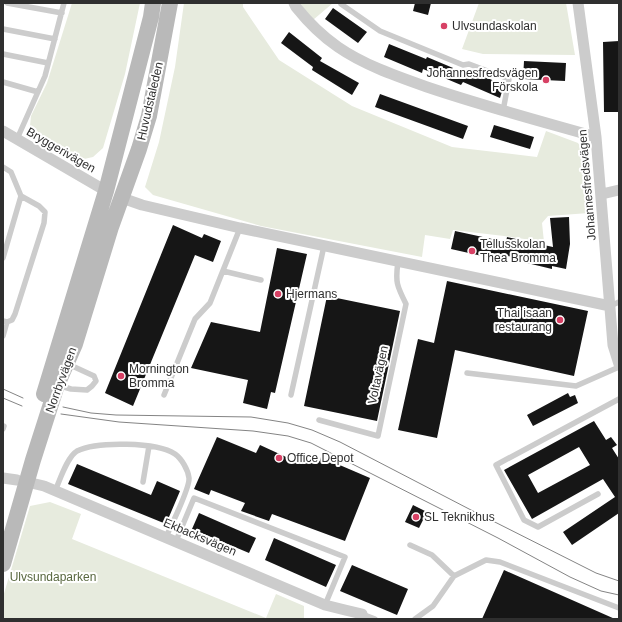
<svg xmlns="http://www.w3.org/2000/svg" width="622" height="622" font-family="Arial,sans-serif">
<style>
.green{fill:#e7ebde}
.building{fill:#161616;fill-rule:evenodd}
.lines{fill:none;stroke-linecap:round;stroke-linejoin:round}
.lane{stroke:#ccc;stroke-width:5.5}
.street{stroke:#ccc;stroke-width:11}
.secondary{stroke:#b9b9b9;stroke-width:16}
.tram{stroke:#848484;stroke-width:1}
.poi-dot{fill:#d74064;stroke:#fff;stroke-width:1.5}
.labels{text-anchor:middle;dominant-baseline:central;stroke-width:4;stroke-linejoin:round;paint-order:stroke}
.poi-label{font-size:12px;fill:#2f2f2f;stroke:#fff;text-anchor:start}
.street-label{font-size:12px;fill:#2f2f2f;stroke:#fff}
.park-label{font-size:12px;fill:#596840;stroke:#fff}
</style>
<rect width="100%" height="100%" fill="#fff"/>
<path class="green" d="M 72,3 L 140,3 L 125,74 L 103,148 L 93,157 L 84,159 L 72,155 L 40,138 L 34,133 L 30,126 L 31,116 L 47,83 Z
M 184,3 L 243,3 L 243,7 L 279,60 L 352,106 L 452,147 L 537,157 L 546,131 L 578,143 L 585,154 L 589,213 L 548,216 L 542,223 L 544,242 L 504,236 L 453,230 L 450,239 L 425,235 L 422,257 L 261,226 L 153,195 L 145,187 L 159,142 L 175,67 Z
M 300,3 L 333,3 L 313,20 Z
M 479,3 L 566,3 L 575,55 L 483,54 L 462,49 Z
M 50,502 L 81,514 L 72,539 L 266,618 L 276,594 L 304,606 L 304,619 L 3,619 L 3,597 L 30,506 Z"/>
<path class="building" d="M 415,3 L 431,3 L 428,15 L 413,11 Z
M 333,8 L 367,32 L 358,43 L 325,19 Z
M 289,32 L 322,58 L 320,61 L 359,83 L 352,95 L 312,70 L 313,67 L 281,43 Z
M 619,41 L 619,112 L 604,112 L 603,42 Z
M 389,44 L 426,59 L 427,57 L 465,73 L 466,69 L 504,85 L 500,98 L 463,82 L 461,85 L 423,69 L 422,73 L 384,57 Z
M 524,61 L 566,63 L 565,81 L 523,79 Z
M 380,94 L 468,126 L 463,139 L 375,107 Z
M 494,125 L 534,137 L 530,149 L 490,137 Z
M 569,217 L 570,244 L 566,269 L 552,266 L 552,269 L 527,263 L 528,260 L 492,253 L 491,258 L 451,249 L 455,231 L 506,242 L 507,237 L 553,247 L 550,218 Z
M 173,225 L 202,238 L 204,234 L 221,241 L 213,262 L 195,255 L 133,406 L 105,393 Z
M 277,248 L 307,254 L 275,393 L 271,392 L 267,409 L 243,403 L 248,380 L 191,368 L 211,322 L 260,332 Z
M 447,281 L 588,311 L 574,376 L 455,350 L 437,438 L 398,430 L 418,339 L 434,343 Z
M 327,296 L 400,311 L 377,421 L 304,406 Z
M 568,393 L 570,397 L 575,395 L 578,403 L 533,426 L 527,415 Z
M 594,421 L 606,440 L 611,437 L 617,445 L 612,448 L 619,459 L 619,513 L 572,545 L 563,532 L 615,497 L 603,479 L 532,519 L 504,470 ZM 579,447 L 590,465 L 538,493 L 528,475 Z
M 217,437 L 256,453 L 260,445 L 297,462 L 303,454 L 320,461 L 321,457 L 370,478 L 345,541 L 272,514 L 269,521 L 241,511 L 245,503 L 211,490 L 209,495 L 194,489 Z
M 77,464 L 151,495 L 157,481 L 180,491 L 166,524 L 68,484 Z
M 413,505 L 427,512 L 419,528 L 405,522 Z
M 199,513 L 256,538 L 249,553 L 192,529 Z
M 274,538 L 336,565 L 326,587 L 265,560 Z
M 352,565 L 408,589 L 397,615 L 340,591 Z
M 504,570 L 615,619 L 482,619 Z"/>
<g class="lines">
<path class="lane" d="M 7,3 L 62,13
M 341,4 L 380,31 L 463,65 L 469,64 L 509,79 L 503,111
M 3,29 L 55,39
M 3,54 L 48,63
M 3,82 L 38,92
M 17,139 L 45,76 L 64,3
M 3,167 L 11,172 L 21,196 L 3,258
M 223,271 L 261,280
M 610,306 L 619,302
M 3,321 L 7,322 L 12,320 L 15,314 L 44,223 L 45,212 L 39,206 L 21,196
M 3,336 L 7,322
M 467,373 L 576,386 L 619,367
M 57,385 L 71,389 L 87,390 L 92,386 L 96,381 L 94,376 L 68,364
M 164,395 L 195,319 L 210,303 L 240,228
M 291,395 L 324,246
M 319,420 L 378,436 L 406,304 C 397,286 395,282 398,262
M 3,429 L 4,426
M 143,482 L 149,446
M 55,491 C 60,480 67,457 77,451 C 97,441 157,442 175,454 C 182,459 188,470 189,478 C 190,488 171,526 166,537
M 598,494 L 538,527 L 524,520 L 496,465 L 619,399
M 176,541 L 194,498 L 345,557 L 325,605
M 410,545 L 432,555 L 454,576
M 362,614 L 375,619
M 415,619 L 433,606 L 454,576 L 486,560 L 500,562 L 619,608"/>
<path class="street" d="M 294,3 L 296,7 C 308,22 322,36 338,47 C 364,65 396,76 427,87 C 483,106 540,121 596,137
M 578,3 L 596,137 L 613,345 L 619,364
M 3,131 L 106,191
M 602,194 L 619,190
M 122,198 L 142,205 L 240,228 L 610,306
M 3,478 L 17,480
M 27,482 L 44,486 L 325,605 L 345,610 L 362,614"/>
<path class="secondary" d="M 44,394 L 106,191 L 151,17 L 153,3
M 3,564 L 33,460 L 57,385 L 75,344 L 111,227 L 139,149 L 149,116 L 170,3"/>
<path class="tram" d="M 3,389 L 23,398
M 3,398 L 22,406
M 63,407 L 91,413 L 116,415 L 251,417 L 288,423 L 312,430 L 340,442 L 471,510 L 596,573 L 619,581
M 61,414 L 119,422 L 253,431 L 288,436 L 311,443 L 498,538 L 570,577 L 601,591 L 619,595"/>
</g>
<g class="poi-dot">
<circle cx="444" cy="26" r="4"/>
<circle cx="546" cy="80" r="4"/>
<circle cx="472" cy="251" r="4"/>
<circle cx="278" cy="294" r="4"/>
<circle cx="560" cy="320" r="4"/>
<circle cx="121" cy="376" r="4"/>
<circle cx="279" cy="458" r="4"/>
<circle cx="416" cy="517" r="4"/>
</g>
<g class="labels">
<g class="poi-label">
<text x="452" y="26">Ulvsundaskolan</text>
<text x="538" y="73" text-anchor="end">Johannesfredsvägen<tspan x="538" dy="14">Förskola</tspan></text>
<text x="480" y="244">Tellusskolan<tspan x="480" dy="14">Thea Bromma</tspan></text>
<text x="286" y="294">Hjermans</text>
<text x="552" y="313" text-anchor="end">Thai isaan<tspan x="552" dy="14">restaurang</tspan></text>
<text x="129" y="369">Mornington<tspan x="129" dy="14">Bromma</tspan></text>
<text x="287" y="458">Office Depot</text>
<text x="424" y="517">SL Teknikhus</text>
</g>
<g class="street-label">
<text transform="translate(150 101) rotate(-77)">Huvudstaleden</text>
<text transform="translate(61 150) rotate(30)">Bryggerivägen</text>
<text transform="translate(587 185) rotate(-95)">Johannesfredsvägen</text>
<text transform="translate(378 375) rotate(-78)">Voltavägen</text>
<text transform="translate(61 380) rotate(-70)">Norrbyvägen</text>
<text transform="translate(200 537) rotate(23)">Ekbacksvägen</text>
</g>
<g class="park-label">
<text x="53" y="577">Ulvsundaparken</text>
</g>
</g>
<rect width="622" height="622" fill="none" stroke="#2f2f2f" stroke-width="8"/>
</svg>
